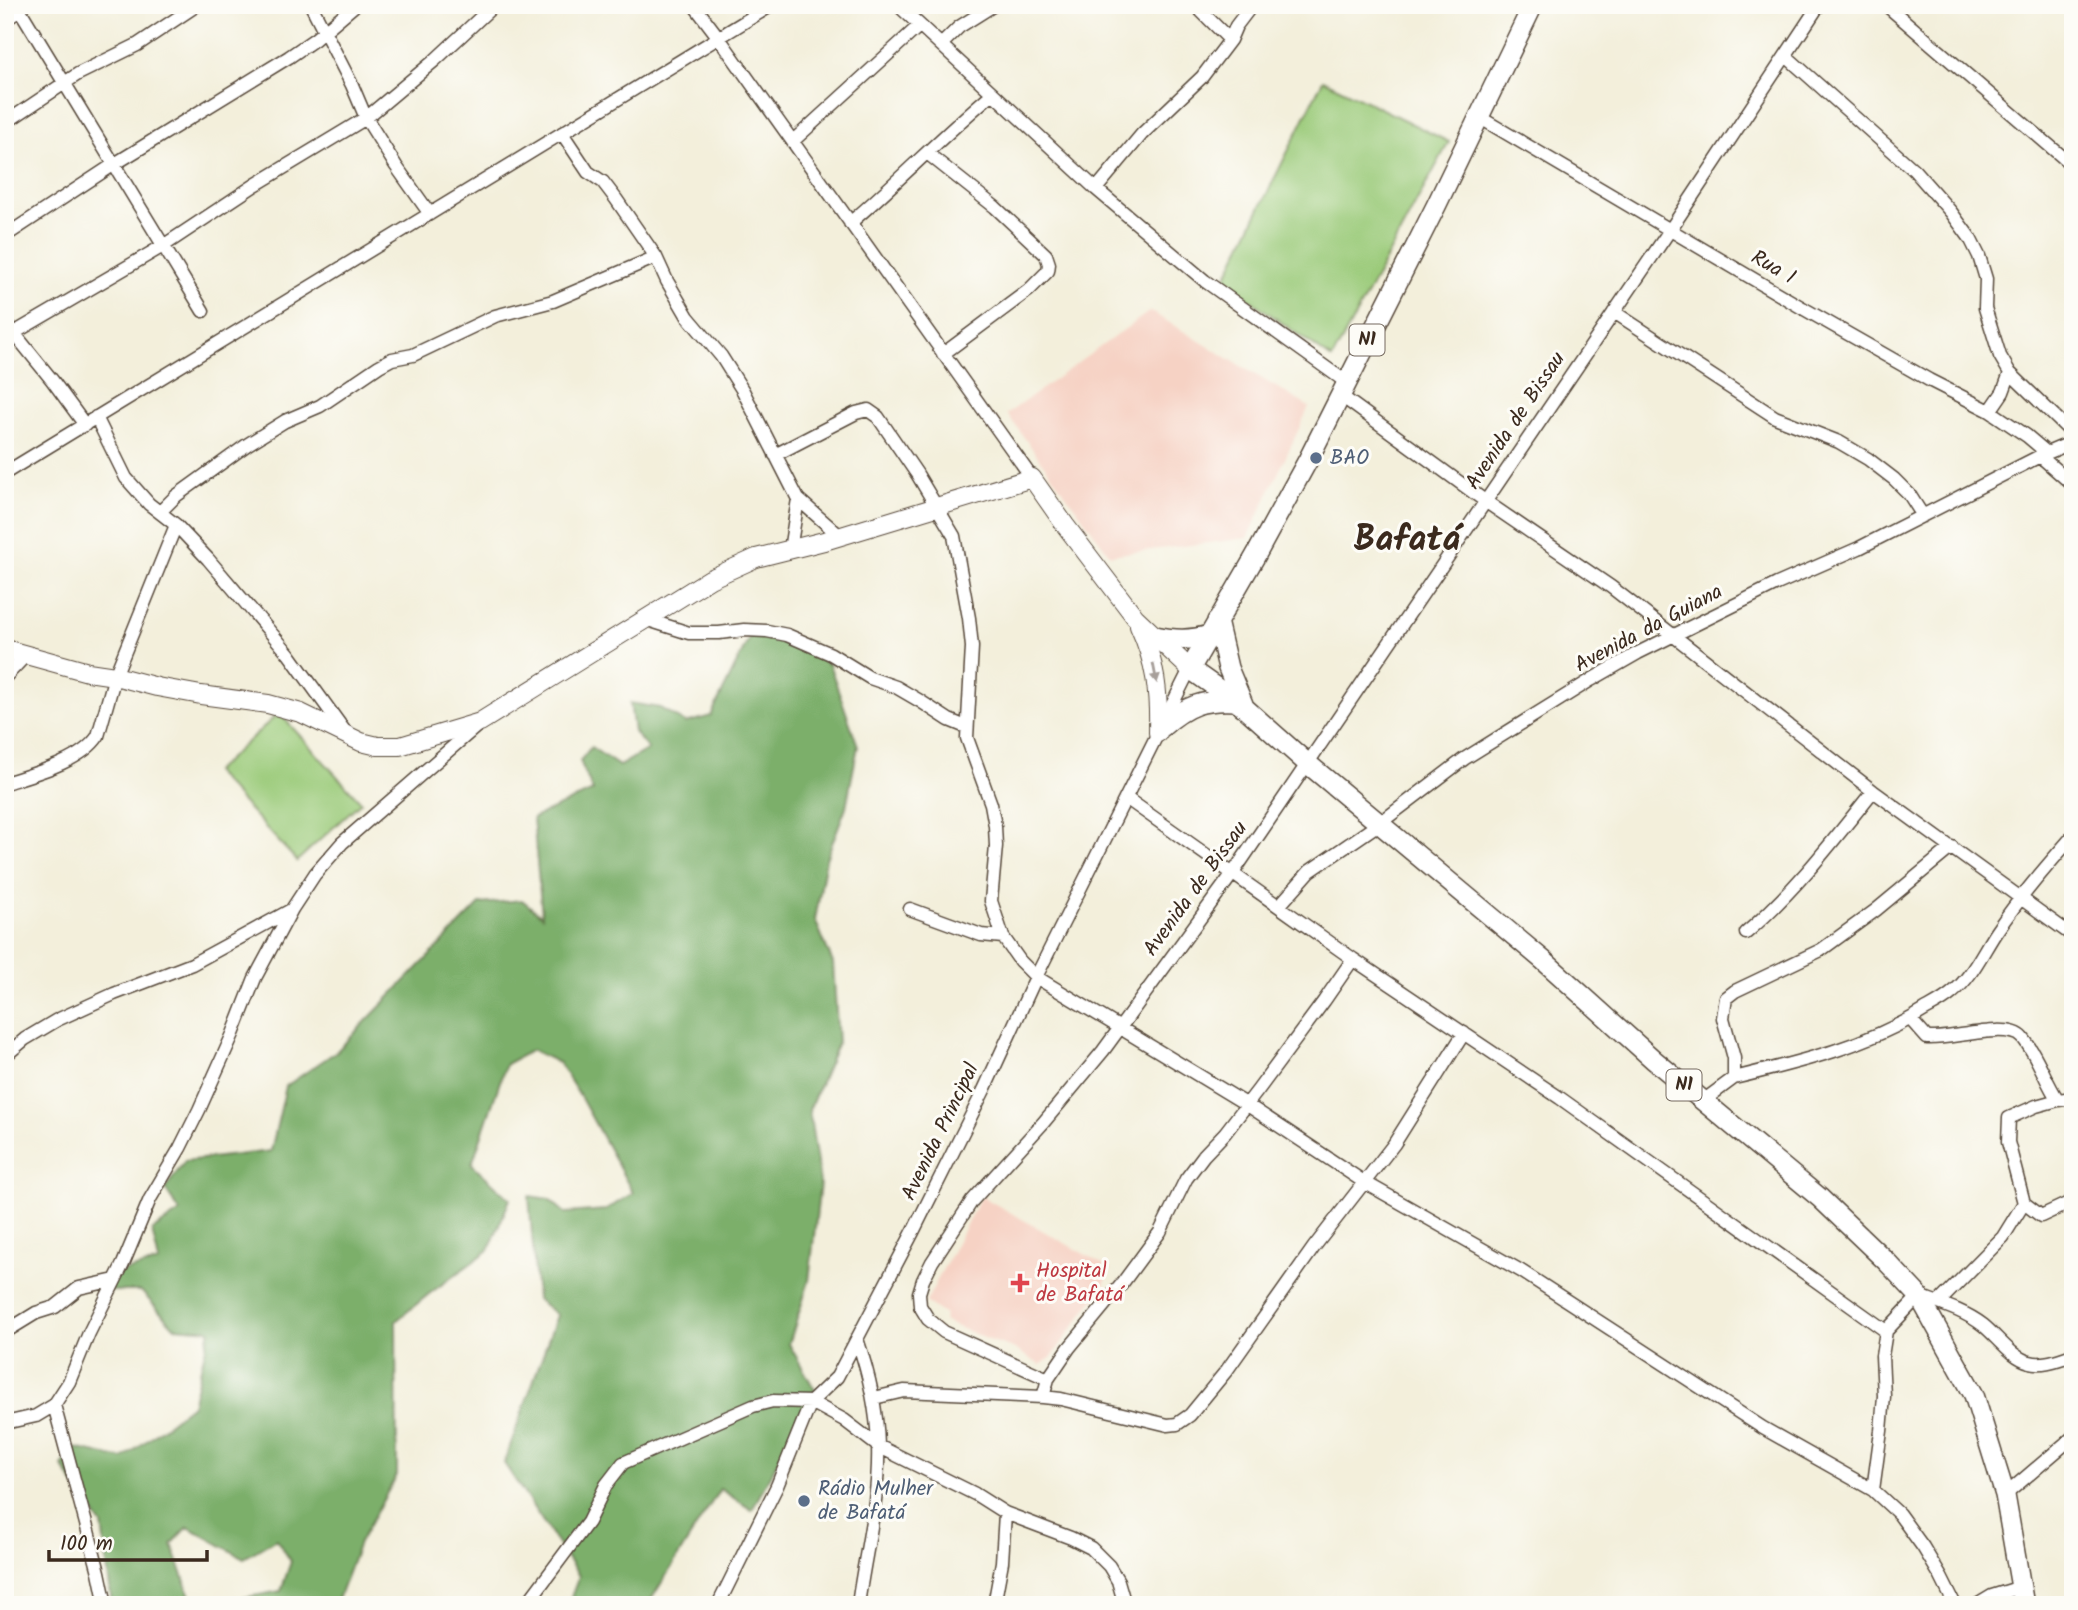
<svg xmlns="http://www.w3.org/2000/svg" width="2078" height="1610" font-family="Kalam,sans-serif">
<style>
.built{fill:#f6d2c4}
.green{fill:#9bcb7a;stroke:#6b7a4c;stroke-width:2}
.forest{fill:#7caf6a;stroke:#5c6c44;stroke-width:2}
.lines{fill:none;stroke-linecap:round;stroke-linejoin:round}
.stream{stroke:#5cb9da;stroke-width:3.5}
.street-casing{stroke:#57483a;stroke-width:15}
.secondary-casing{stroke:#57483a;stroke-width:20}
.primary-casing{stroke:#57483a;stroke-width:22}
.street{stroke:#fff;stroke-width:12}
.secondary{stroke:#fff;stroke-width:18}
.primary{stroke:#fff;stroke-width:19}
.oneway{fill:#a79f9a}
.service-dot{fill:#5c6f8a;stroke:#fdfcf7;stroke-width:2.5}
.health-dot{fill:#e0444e;stroke:#fdfcf7;stroke-width:2.5}
.labels{text-anchor:middle;dominant-baseline:central;stroke-width:6;stroke-linejoin:round;paint-order:stroke}
.shield{fill:#fdfcf7;stroke:#75695f;stroke-width:2}
.shield-label{font-size:19px;font-weight:bold;fill:#3b2a1e}
.street-label{font-size:21px;fill:#3b2a1e;stroke:#fdfcf7}
.service-label{font-size:21px;fill:#4e5e75;stroke:#fdfcf7;text-anchor:start}
.health-label{font-size:21px;fill:#be3a42;stroke:#fdfcf7;text-anchor:start}
.town-label{font-size:35px;font-weight:bold;fill:#3b2a1e;stroke:#fdfcf7}
</style>
<rect width="100%" height="100%" fill="#fdfcf7"/>
<filter id="ink" filterUnits="userSpaceOnUse"><feTurbulence type="fractalNoise" baseFrequency=".0143" numOctaves="2"/><feDisplacementMap in="SourceGraphic" scale="14" xChannelSelector="R" yChannelSelector="G"/><feConvolveMatrix kernelMatrix="1 2 1 2 8 2 1 2 1" color-interpolation-filters="sRGB"/></filter>
<filter id="wash" filterUnits="userSpaceOnUse"><feTurbulence type="fractalNoise" baseFrequency=".00686" numOctaves="4" result="noise"/><feDisplacementMap in="SourceGraphic" scale="28" xChannelSelector="R" yChannelSelector="G"/><feGaussianBlur stdDeviation="1.57" result="paint"/><feColorMatrix in="noise" values="0 0 0 0 0 0 0 0 0 0 0 0 0 0 0 0 0 1.4 0 .05"/><feComposite in="paint" operator="in"/></filter>
<g filter="url(#wash)">
<rect width="100%" height="100%" fill="#f3efdb"/>
<path class="built" d="M 1150,311 L 1309,407 L 1248,538 L 1110,555 L 1007,414 Z
M 981,1196 L 1111,1269 L 1098,1297 L 1093,1300 L 1051,1358 L 1040,1365 L 1013,1348 L 989,1340 L 943,1321 L 945,1315 L 926,1302 Z"/>
<path class="green" d="M 1323,80 L 1449,142 L 1332,359 L 1224,281 Z
M 279,713 L 361,802 L 297,861 L 214,772 Z"/>
<path class="forest" d="M 753,630 L 783,639 L 829,664 L 858,746 L 846,807 L 826,859 L 815,920 L 833,963 L 838,1042 L 809,1110 L 820,1183 L 809,1281 L 789,1344 L 815,1390 L 752,1510 L 720,1489 L 649,1603 L 651,1605 L 568,1605 L 579,1576 L 504,1463 L 557,1315 L 537,1299 L 529,1196 L 549,1199 L 565,1213 L 606,1210 L 633,1193 L 581,1098 L 559,1063 L 532,1050 L 506,1064 L 472,1164 L 510,1199 L 489,1250 L 429,1294 L 396,1321 L 397,1475 L 359,1543 L 336,1605 L 232,1605 L 242,1598 L 281,1591 L 291,1561 L 276,1539 L 244,1558 L 188,1527 L 172,1544 L 193,1605 L 112,1605 L 102,1525 L 62,1466 L 76,1448 L 123,1459 L 192,1405 L 210,1330 L 174,1327 L 141,1291 L 110,1291 L 113,1274 L 159,1262 L 152,1231 L 180,1212 L 165,1189 L 185,1161 L 271,1151 L 286,1086 L 337,1051 L 480,904 L 522,900 L 542,916 L 533,818 L 593,791 L 580,761 L 591,747 L 619,766 L 648,749 L 634,732 L 630,703 L 660,708 L 686,723 L 711,716 Z"/>
<g class="lines">
<path class="stream" d="M 1595,1605 L 1596,1602"/>
</g>
</g>
<g filter="url(#ink)">
<g class="lines">
<g class="street-casing">
<path id="street" d="M 17,5 L 203,311
M 311,5 L 352,85 L 366,118 L 396,166 L 430,214
M 694,5 L 719,38 L 1032,478
M 898,5 L 1096,189 L 1205,281 L 1346,382
M 1195,5 L 1230,40
M 1886,5 L 2073,166
M 5,20 L 20,10
M 941,45 L 959,27 L 994,5
M 1786,56 L 1914,170 L 1951,212 L 1970,238 L 1979,256 L 1986,279 L 1985,308 L 2000,356 L 2010,373 L 2073,434
M 1479,117 L 1799,306 L 1929,380 L 1990,411 L 2027,436 L 2047,453
M 5,123 L 78,74 L 137,45 L 197,5
M 562,133 L 588,172 L 603,182 L 616,199 L 656,257 L 667,281 L 688,317 L 721,356 L 743,391 L 798,499 L 840,536
M 793,141 L 919,26
M 927,153 L 995,207 L 1046,255 L 1049,264 L 1048,271 L 1029,290 L 943,354
M 1096,189 L 1142,134 L 1202,77 L 1230,40 L 1236,26 L 1252,5
M 850,223 C 899,181 944,134 993,93
M 5,236 L 113,165 L 289,57 L 315,39 L 355,5
M 1614,312 L 1775,417 L 1839,442 L 1868,459 L 1894,479 L 1909,494 L 1923,516
M 5,322 L 52,380 L 85,425
M 14,333 L 163,246 L 255,185 L 366,118 L 434,61 L 494,5
M 1340,395 L 1485,501 L 1611,587 L 1873,791 L 2073,936
M 1990,411 L 2003,392 L 2010,373
M 96,417 L 126,478 L 149,504 L 176,525 L 208,559 L 289,654 L 346,733
M 775,455 L 856,413 L 868,410 L 878,417 L 917,474 L 954,536 L 969,618 L 972,647 L 967,738 L 991,804 L 995,826 L 996,846 L 991,901 L 1003,937 L 1020,961 L 1036,977 L 1246,1104 L 1364,1182 L 1521,1271 L 1763,1428 L 1873,1490 L 1899,1514 L 1923,1547 L 1941,1577 L 1955,1605
M 2040,456 L 2073,485
M 5,473 L 772,5
M 160,512 L 176,496 L 248,444 L 285,421 L 320,406 L 379,366 L 392,359 L 413,355 L 495,316 L 553,301 L 656,257
M 790,550 L 798,499
M 645,619 L 689,633 L 719,633 L 744,630 L 767,631 L 787,635 L 831,654 L 870,678 L 896,687 L 920,701 L 949,720 L 966,727
M 5,677 L 26,655
M 5,783 C 33,774 81,762 98,736 L 115,676 L 176,525
M 1126,798 L 1353,959 L 1560,1098 L 1886,1331
M 1279,906 L 1310,871 L 1380,823 L 1464,759 L 1591,680 L 1638,653 L 1777,584 L 1859,548 L 2040,456 L 2073,442
M 910,909 L 981,935 L 1003,937
M 1746,933 C 1795,891 1833,841 1873,791
M 1911,1020 L 1927,1038 C 1950,1040 2008,1021 2023,1038 C 2038,1056 2045,1081 2058,1100 L 2036,1106 L 2009,1118 L 2008,1142 L 2024,1203
M 5,1056 L 25,1039 L 57,1020 L 114,994 L 192,964 L 291,910
M 1734,1078 C 1800,1062 1867,1046 1925,1010 C 1934,1005 1944,1000 1952,993 C 1972,977 1982,953 1996,932 C 2019,898 2046,867 2073,836
M 2058,1100 L 2073,1098
M 1703,1101 L 1734,1078 L 1734,1058 L 1723,1018 L 1726,998 L 1735,991 L 1821,950 L 1876,910 L 1952,847
M 1938,1303 L 2003,1237 L 2024,1203 L 2041,1216 L 2073,1201
M 5,1332 L 36,1313 L 55,1307 L 79,1288 L 115,1280
M 857,1339 C 869,1374 877,1408 878,1445 C 880,1498 865,1552 858,1605
M 1048,1379 L 1069,1348 L 1121,1285 L 1160,1232 L 1186,1179 L 1204,1155 L 1225,1133 L 1258,1090 L 1324,1001 L 1353,959
M 1043,1397 L 1048,1379 L 944,1332 L 928,1319 L 920,1306 L 919,1293 L 923,1280 L 932,1262 L 972,1201 L 1043,1123 L 1103,1051 L 1233,873 L 1670,230 L 1819,5
M 874,1398 L 904,1391 L 1043,1397 L 1061,1399 L 1168,1425 L 1177,1424 L 1190,1415 L 1227,1370 L 1314,1247 L 1394,1144 L 1464,1033
M 54,1405 L 99,1572 L 106,1605
M 5,1423 L 36,1416 L 46,1410 L 54,1405 L 69,1382 L 89,1333 L 123,1264 L 150,1199 L 180,1148 L 199,1110 L 233,1034 L 255,978 L 292,909 L 315,874 L 342,843 L 478,725
M 1873,1490 L 1881,1431 L 1884,1396 L 1882,1356 L 1886,1331 L 1919,1296 C 1941,1304 1965,1311 1983,1325 C 1998,1337 2012,1358 2030,1362 C 2044,1366 2059,1359 2073,1355
M 2005,1495 L 2073,1437
M 526,1605 L 588,1522 L 606,1485 L 623,1463 L 753,1406 L 773,1401 L 811,1402 L 844,1420 L 878,1446 L 975,1494 L 1005,1513 L 1071,1538 L 1091,1548 L 1109,1566 L 1118,1581 L 1125,1605
M 718,1605 L 777,1486 L 811,1402 L 837,1377 L 913,1232 L 984,1090 L 1036,977 L 1190,669
M 994,1605 L 1002,1562 L 1005,1513
M 1977,1605 L 1992,1596 L 2021,1587"/>
</g>
<g class="secondary-casing">
<path id="secondary" d="M 1139,626 C 1156,663 1159,693 1158,733
M 5,649 L 88,672 L 115,676 L 157,687 L 201,695 L 268,704 L 301,713 L 361,742 L 378,746 L 400,746 L 480,722 L 710,579 L 756,558 L 828,540 L 1032,478 L 1065,525 L 1135,617 L 1190,669"/>
</g>
<g class="primary-casing">
<path id="primary" d="M 1533,5 L 1436,206 L 1308,460 L 1256,555 L 1190,669 L 1245,708 L 1308,764 L 1543,960 L 1654,1060 L 1820,1198 L 1887,1262 L 1919,1296 L 1974,1395 L 2005,1495 L 2024,1605
M 1217,621 L 1228,668 L 1243,704
M 1155,636 C 1174,640 1190,641 1209,635
M 1162,727 C 1187,705 1203,699 1236,701"/>
</g>
<use href="#street" class="street"/>
<use href="#secondary" class="secondary"/>
<use href="#primary" class="primary"/>
</g>
<defs><path id="oneway-solid" d="M-6-.8H1V-3.2L6.5 0L1 3.2V.8H-6Z" transform="scale(1.75)"/></defs>
<use class="oneway" href="#oneway-solid" transform="translate(1155 673) rotate(79)"/>
</g>
<g class="service-dot">
<circle cx="1316" cy="458" r="7"/>
<circle cx="804" cy="1501" r="7"/>
</g>
<path class="health-dot" d="M1016.5 1272.5h7v7h7v7h-7v7h-7v-7h-7v-7h7z"/>
<g class="labels">
<g class="shield">
<rect x="1349.5" y="324.5" width="35" height="31" rx="5"/>
<rect x="1666.5" y="1069.5" width="35" height="31" rx="5"/>
</g>
<g class="shield-label">
<text x="1367" y="340">N1</text>
<text x="1684" y="1085">N1</text>
</g>
<g class="street-label">
<text transform="translate(1773 268) rotate(30)">Rua 1</text>
<text transform="translate(1516 421) rotate(-56)">Avenida de Bissau</text>
<text transform="translate(1649 629) rotate(-28)">Avenida da Guiana</text>
<text transform="translate(1196 889) rotate(-54)">Avenida de Bissau</text>
<text transform="translate(941 1132) rotate(-64)">Avenida Principal</text>
</g>
<g class="service-label">
<text x="1330" y="458">BAO</text>
<text x="818" y="1489">Rádio Mulher<tspan x="818" dy="24">de Bafatá</tspan></text>
</g>
<g class="health-label">
<text x="1036" y="1271">Hospital<tspan x="1036" dy="24">de Bafatá</tspan></text>
</g>
<g class="town-label">
<text x="1407" y="541">Bafatá</text>
</g>
</g>
<rect width="2078" height="1610" fill="none" stroke="#fdfcf7" stroke-width="28"/>
<path d="M49 1550v10h158v-10" fill="none" stroke="#3b2a1e" stroke-width="3.5"/>
<text x="60" y="1550" font-size="21" fill="#3b2a1e" stroke="#fdfcf7" stroke-width="5" paint-order="stroke">100 m</text>
</svg>
